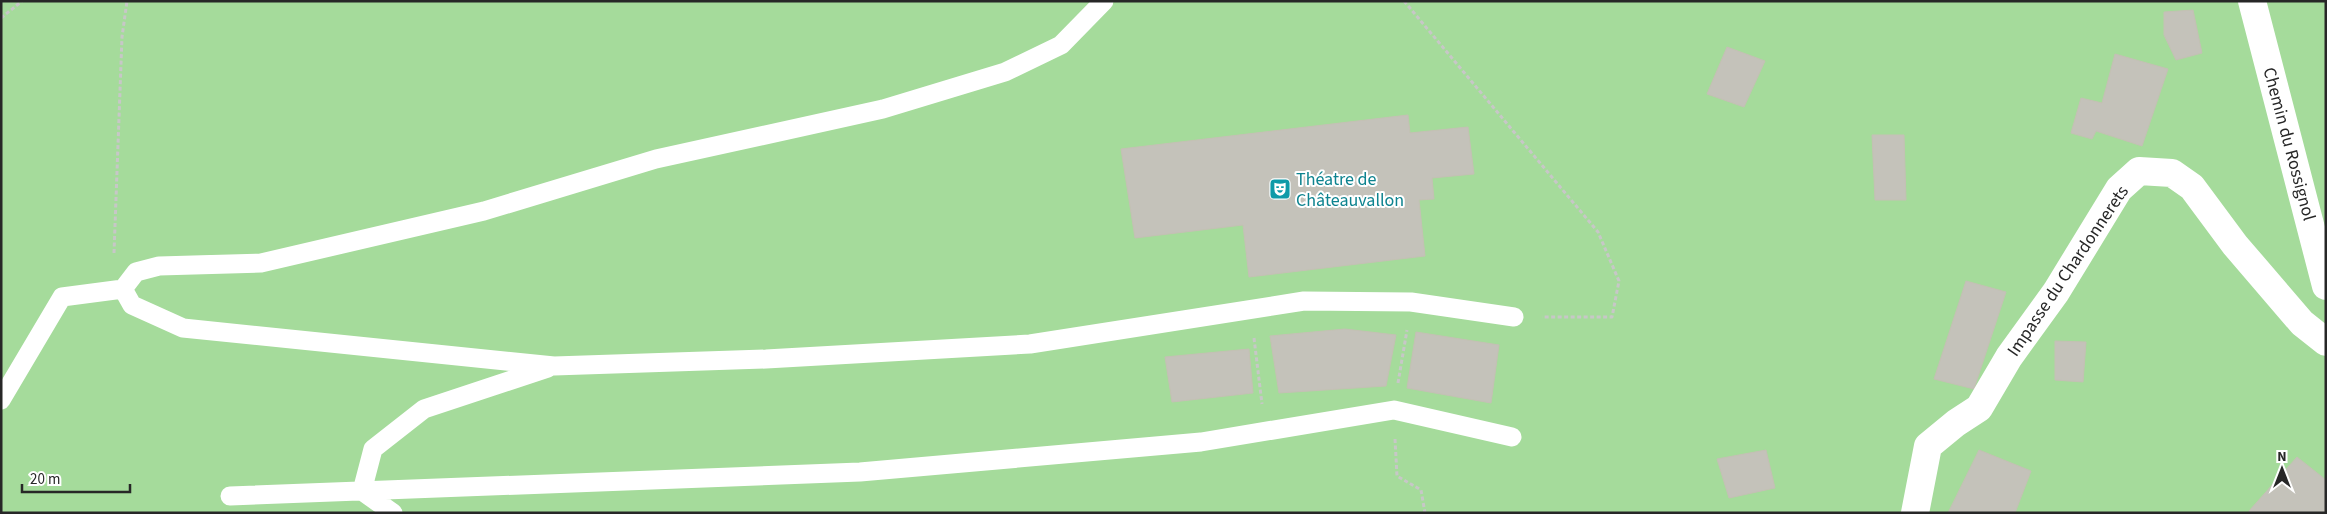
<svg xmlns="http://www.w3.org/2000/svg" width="2327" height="514" font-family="'Source Sans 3',sans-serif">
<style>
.green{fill:#a5db9b}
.building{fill:#c4c2ba;stroke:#c4c1b4}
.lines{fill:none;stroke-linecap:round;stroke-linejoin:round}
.path{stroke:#c7c7c7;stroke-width:3;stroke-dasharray:4 2.5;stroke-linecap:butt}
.service{stroke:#fff;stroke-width:19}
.minor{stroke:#fff;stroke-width:28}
.labels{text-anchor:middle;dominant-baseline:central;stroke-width:4;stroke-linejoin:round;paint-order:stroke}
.street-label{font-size:18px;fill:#272727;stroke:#fff}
.culture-label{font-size:18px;fill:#0d838f;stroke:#fff;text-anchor:start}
</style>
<rect width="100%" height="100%" fill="#e9e5da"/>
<path class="green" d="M 1,1 L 2326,1 L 2326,513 L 1,513 Z"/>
<path class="building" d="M 2193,10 L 2202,53 L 2176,60 L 2164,35 L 2164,12 Z
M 1727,47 L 1765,61 L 1744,107 L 1707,94 Z
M 2115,54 L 2168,69 L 2142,146 L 2096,131 L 2092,139 L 2071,133 L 2081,98 L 2102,103 Z
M 1408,115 L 1410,133 L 1468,127 L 1474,174 L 1432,178 L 1434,199 L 1419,200 L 1425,256 L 1249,277 L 1243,225 L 1135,238 L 1121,149 Z
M 1872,135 L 1904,135 L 1906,200 L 1875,200 Z
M 1966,281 L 2006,292 L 1974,389 L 1934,379 Z
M 1345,329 L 1396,335 L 1386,386 L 1279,393 L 1270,336 Z
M 1416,332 L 1499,345 L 1491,403 L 1407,388 Z
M 2055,341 L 2086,342 L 2083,382 L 2055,380 Z
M 1249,349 L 1253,393 L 1172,402 L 1165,357 Z
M 1766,450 L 1775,488 L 1729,498 L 1717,459 Z
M 1979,450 L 2031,471 L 2015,513 L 1948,513 Z
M 2297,457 L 2326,480 L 2326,513 L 2250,513 L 2249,511 Z"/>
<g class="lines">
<path class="path" d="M 1404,1 L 1598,232 L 1619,281 L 1612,317 L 1542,317
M 1,18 L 22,1
M 114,253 L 122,37 L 127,1
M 1254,338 L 1262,404
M 1398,383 L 1407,330
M 1395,439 L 1397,476 L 1421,490 L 1425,513"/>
<path class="service" d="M 123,289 L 132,305 L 183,328 L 554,366 L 766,359 L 1030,344 L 1304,301 L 1411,302 L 1514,317
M 1,400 L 62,297 L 123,289 L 136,272 L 159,266 L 261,263 L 484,211 L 656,159 L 883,109 L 1005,72 L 1061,45 L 1104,1
M 230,496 L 860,472 L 1201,442 L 1394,410 L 1512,437
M 393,513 L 362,491 L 373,449 L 424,409 L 548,368"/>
<path class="minor" d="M 2252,1 L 2326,286
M 1915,513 L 1928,446 L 1956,423 L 1979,408 L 2009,357 L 2056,292 L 2119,189 L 2139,171 L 2172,173 L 2192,187 L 2235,245 L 2302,323 L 2326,342"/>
</g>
<defs>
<g id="theatre-square" transform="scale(1.125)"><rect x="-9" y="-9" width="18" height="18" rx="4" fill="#0f9aa8" stroke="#fff"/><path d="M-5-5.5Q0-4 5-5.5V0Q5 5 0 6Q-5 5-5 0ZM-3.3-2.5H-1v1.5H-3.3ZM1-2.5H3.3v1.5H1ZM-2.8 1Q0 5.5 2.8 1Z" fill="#fff"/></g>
</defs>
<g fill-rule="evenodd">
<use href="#theatre-square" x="1280" y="189"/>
</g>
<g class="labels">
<g class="street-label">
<text transform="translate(2289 144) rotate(75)">Chemin du Rossignol</text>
<text transform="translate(2068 271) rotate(-56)">Impasse du Chardonnerets</text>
</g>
<g class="culture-label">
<text x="1296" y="179">Théatre de<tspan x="1296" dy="21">Châteauvallon</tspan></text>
</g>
</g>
<rect width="2327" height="514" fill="none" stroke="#272727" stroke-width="5"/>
<g transform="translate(2282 469)" stroke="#ffffff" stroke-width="4" paint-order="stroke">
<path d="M0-4L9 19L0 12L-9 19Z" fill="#272727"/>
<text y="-8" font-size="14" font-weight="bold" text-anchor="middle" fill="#272727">N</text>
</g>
<path d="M22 484v8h108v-8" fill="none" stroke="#272727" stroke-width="2.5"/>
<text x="30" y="484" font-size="15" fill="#272727" stroke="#ffffff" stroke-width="4" paint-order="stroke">20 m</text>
</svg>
